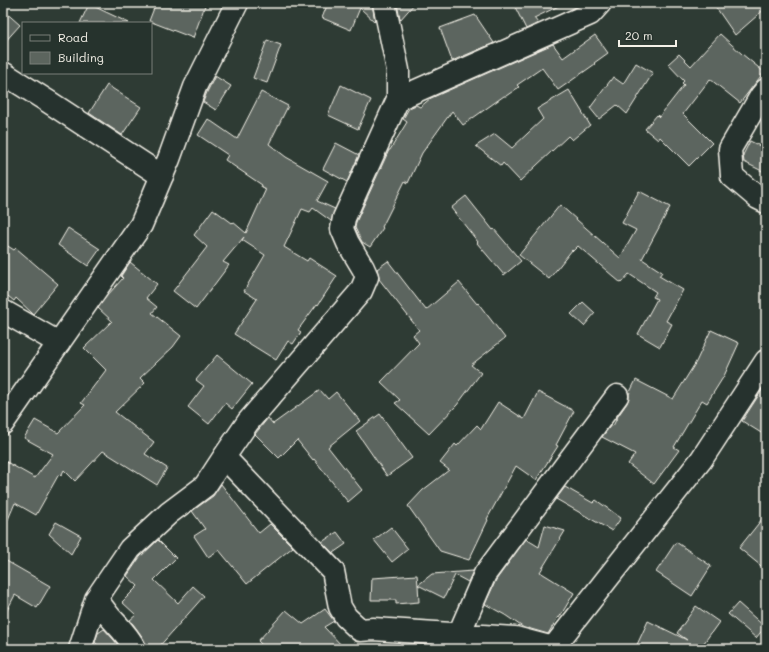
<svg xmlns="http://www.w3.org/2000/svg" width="769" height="652" font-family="Mali,sans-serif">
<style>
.building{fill:#5c655e;stroke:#f4f1e8}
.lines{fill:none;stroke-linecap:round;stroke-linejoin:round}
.minor-casing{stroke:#f4f1e8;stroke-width:25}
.minor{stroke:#26332d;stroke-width:22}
</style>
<rect width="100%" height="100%" fill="#2e3b34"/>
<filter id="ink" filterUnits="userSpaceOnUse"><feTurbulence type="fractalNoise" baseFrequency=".025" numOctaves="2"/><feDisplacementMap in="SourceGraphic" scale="8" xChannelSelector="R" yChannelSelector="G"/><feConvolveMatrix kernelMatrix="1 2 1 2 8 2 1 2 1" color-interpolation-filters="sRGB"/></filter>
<g filter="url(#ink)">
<path class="building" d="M 156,3 L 206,3 L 193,38 L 149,21 Z
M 328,3 L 372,3 L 375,22 L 360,8 L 351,30 L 322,18 Z
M 397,3 L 415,3 L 400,20 Z
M 513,3 L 565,3 L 534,18 L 538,23 L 526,29 Z
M 713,3 L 766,3 L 766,8 L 735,35 Z
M 89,4 L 129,23 L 80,23 Z
M 3,10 L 20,25 L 3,44 Z
M 475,15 L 494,43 L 452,61 L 440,28 Z
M 720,34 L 742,54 L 764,72 L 740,103 L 710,79 L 683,114 L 712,143 L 689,166 L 660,137 L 658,140 L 645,129 L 657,115 L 659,117 L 684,85 L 682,83 L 684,81 L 668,64 L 679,54 L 691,66 Z
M 595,35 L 608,53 L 594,63 L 595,64 L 558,90 L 542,68 L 517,85 L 519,87 L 506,96 L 504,96 L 463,125 L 452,111 L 422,153 L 408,183 L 405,181 L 382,227 L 383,228 L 370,247 L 362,242 L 355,228 L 356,222 L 389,150 L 390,150 L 407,122 L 403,119 L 409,108 L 416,105 L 420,107 L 431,98 L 553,44 L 563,58 Z
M 267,40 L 281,45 L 267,83 L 253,78 Z
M 636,63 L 653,73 L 627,114 L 617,105 L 599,119 L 590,108 L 613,77 L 623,84 Z
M 215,76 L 231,86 L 216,110 L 203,102 L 207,92 Z
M 107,85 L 141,107 L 122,135 L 89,113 Z
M 341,85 L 371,100 L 358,129 L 328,115 Z
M 569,90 L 590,125 L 572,140 L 568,136 L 520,181 L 503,163 L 501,166 L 476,146 L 495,134 L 512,148 L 543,119 L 537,109 Z
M 261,92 L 288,106 L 269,144 L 286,157 L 328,181 L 317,201 L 335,209 L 331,221 L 313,208 L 310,212 L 302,209 L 284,247 L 307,261 L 309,258 L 337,276 L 318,305 L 317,304 L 298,330 L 301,332 L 293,344 L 288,341 L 276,360 L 234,334 L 257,299 L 244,291 L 265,255 L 242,240 L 244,237 L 223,262 L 229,265 L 196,309 L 173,291 L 207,247 L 194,235 L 213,209 L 232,223 L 233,222 L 246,233 L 266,189 L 261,187 L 262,185 L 225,160 L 228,155 L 198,135 L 208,119 L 237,139 Z
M 750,141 L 766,149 L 766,173 L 744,162 L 743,155 Z
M 336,143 L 359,155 L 347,182 L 323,169 Z
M 639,191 L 670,207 L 642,259 L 662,272 L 659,276 L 683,290 L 666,321 L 672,324 L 660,347 L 638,334 L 657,299 L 653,297 L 656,292 L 629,274 L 621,283 L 578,246 L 573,251 L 572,250 L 549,279 L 519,255 L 560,205 L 620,258 L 636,230 L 622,223 Z
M 466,196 L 493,230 L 494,229 L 521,261 L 504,275 L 477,243 L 478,242 L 451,208 Z
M 68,228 L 100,249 L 88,266 L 58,245 Z
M 3,243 L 14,250 L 16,248 L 58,284 L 33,314 L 16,298 L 14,301 L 3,292 Z
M 388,261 L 426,310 L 459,282 L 477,304 L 478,303 L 505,338 L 471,365 L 481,373 L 457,405 L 429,434 L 395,403 L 400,400 L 381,382 L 419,343 L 413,335 L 419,330 L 379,279 L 379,277 L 377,269 Z
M 130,262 L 157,284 L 146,298 L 157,307 L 152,313 L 181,336 L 173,347 L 140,378 L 145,383 L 115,412 L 154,442 L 145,454 L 167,468 L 157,485 L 103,451 L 75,481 L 64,470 L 61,476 L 59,474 L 36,515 L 15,503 L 3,531 L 3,460 L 35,478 L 53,454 L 24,438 L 35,420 L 58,433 L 85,405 L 81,403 L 106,370 L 84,348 L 112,321 L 98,308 L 107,296 L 123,278 L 121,276 Z
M 583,302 L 595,313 L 584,326 L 571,314 Z
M 711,330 L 739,343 L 724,376 L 707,403 L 702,400 L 674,447 L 679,450 L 654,484 L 628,464 L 635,454 L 602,437 L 611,425 L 613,426 L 618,416 L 627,403 L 629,398 L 629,394 L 636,380 L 673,399 L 696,362 Z
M 217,355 L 252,384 L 232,409 L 225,403 L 209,424 L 188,407 L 204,386 L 196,380 Z
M 766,384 L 766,436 L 742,421 Z
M 320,390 L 328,399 L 336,392 L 360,421 L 328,447 L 362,490 L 348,502 L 314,459 L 313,460 L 297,440 L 279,458 L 255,434 L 268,418 L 273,424 Z
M 538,392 L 574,411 L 556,445 L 558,446 L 536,480 L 516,466 L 487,519 L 488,520 L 469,560 L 440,551 L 408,506 L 423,490 L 449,470 L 440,463 L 455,444 L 457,446 L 477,425 L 481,429 L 498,402 L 524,419 Z
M 380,414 L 412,458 L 387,476 L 356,431 Z
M 221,484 L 259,533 L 270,524 L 293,547 L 247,584 L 219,550 L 208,557 L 194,536 L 205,529 L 192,511 L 213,496 Z
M 565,487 L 593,503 L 596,500 L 621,518 L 612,531 L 556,499 Z
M 766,514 L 766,570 L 739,548 Z
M 56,522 L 81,536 L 71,554 L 49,534 Z
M 545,525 L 565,531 L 540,572 L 574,593 L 559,618 L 558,617 L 548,634 L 531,629 L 529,628 L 529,629 L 524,628 L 505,615 L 485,604 L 496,580 L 526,539 L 539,547 Z
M 391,527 L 408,549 L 392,562 L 374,540 Z
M 337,532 L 346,544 L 333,553 L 322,542 Z
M 158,540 L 176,558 L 154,580 L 178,603 L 193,586 L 204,596 L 157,649 L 147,649 L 146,644 L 143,638 L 130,620 L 136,615 L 122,602 L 138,586 L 127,576 L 140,557 Z
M 676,542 L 711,566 L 692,596 L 656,572 Z
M 3,559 L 50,586 L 37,608 L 15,595 L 3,618 Z
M 473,571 L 468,582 L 455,575 L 444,598 L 418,585 L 419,602 L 396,604 L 396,600 L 371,600 L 372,578 L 417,575 L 418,585 L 432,574 Z
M 738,603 L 765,627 L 756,638 L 728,614 Z
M 696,606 L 719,622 L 701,647 L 705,649 L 635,649 L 648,621 L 687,640 L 677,633 Z
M 325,609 L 334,621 L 324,627 L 345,649 L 266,649 L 258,641 L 286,610 L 303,624 Z
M 104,629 L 114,640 L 121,649 L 96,649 L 99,647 L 95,642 L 98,633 Z"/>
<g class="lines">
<g class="minor-casing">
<path id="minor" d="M 3,73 L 49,102 L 162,176
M 766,90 L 761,96 L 730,149 L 732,176 L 758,198 L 766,202
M 398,99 L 590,14 L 600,3
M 3,311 L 59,343
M 3,423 L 141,225 L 169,159 L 195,87 L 237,3
M 224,457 L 248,422 L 361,291 L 367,277 L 363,268 L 348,243 L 342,229 L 344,218 L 398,99 L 398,70 L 384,3
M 96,599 C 101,605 105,611 110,617 C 119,627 129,636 135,649
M 459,634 L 485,574 L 617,396
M 553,648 L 607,579 L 701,460 L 766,361
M 80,649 L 96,599 L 130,549 L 169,513 L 205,486 L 224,457 L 333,571 L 340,607 L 346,617 L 360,630 L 373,629 L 515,638 L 553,648 L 555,649"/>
</g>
<use href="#minor" class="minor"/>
</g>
</g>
<rect width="769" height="652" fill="none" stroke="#26332d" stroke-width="16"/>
<rect x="8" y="8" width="753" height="636" fill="none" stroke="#f4f1e8" stroke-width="1.5" filter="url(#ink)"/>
<rect x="22" y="22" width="130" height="52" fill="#26332d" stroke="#787f78"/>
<rect x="30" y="35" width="20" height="6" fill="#26332d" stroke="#787f78"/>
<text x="58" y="42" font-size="12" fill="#f4f1e8">Road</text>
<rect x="30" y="52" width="20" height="12" fill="#5c655e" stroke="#787f78"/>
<text x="58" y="62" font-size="12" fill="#f4f1e8">Building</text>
<path d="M619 40v6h57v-6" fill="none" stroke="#f4f1e8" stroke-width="2"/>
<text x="625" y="40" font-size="12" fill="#f4f1e8" stroke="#26332d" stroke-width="3" paint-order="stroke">20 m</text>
</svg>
